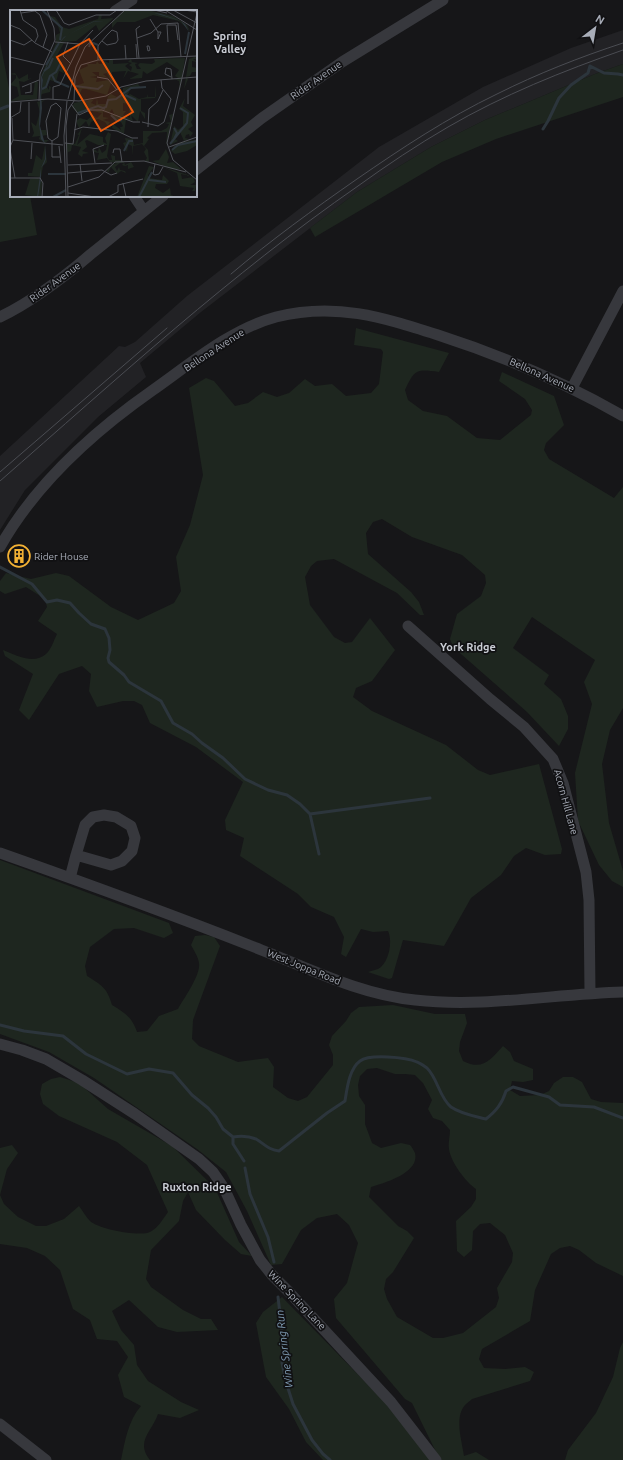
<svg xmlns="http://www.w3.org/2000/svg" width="623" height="1460" font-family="Ubuntu,sans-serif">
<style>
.built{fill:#222225}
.green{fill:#1e261f;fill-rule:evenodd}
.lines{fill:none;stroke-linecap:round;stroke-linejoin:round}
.stream{stroke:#2c353c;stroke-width:3}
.minor{stroke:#37383d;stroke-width:11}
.tram{stroke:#4a4c52;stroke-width:1}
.labels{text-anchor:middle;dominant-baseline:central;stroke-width:3.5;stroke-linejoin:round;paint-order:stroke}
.street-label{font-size:10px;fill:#a8adb8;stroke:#111113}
.poi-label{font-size:10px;fill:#a8adb8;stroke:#111113;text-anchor:start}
.neighbourhood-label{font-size:11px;font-weight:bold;fill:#c9ccd4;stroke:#111113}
.water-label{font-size:11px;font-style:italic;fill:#7f9bb3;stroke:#111113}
.inset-river{fill:none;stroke:#2c353c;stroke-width:2}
.inset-road{fill:none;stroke:#505258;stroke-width:1}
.view{fill:#e8590c;fill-opacity:0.15;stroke:#e8590c;stroke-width:2}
.inset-edge{fill:none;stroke:#a8adb8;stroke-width:2}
</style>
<rect width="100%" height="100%" fill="#161618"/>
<path class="built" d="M 623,30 L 623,64 L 595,74 L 485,120 L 431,147 L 357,192 L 201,312 L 140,363 L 146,377 L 98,417 L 25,490 L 0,530 L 0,456 L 119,346 L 125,347 L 135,342 L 187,296 L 379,147 L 483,87 L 571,48 Z"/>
<path class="green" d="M 0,42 L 11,98 L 11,196 L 30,196 L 37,235 L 0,242 Z
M 623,64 L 623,97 L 496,139 L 442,162 L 315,237 L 310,228 L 357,192 L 431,147 L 485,120 L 595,74 Z
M 356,328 L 449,353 L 439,372 C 416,369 415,369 405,390 L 408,400 L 423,411 L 447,416 L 477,438 L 500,440 L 531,415 L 532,410 L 525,399 L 499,381 L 502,372 L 554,396 L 564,425 L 546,443 L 544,450 L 549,459 L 614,498 L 623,487 L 623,708 L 610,730 L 602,764 L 609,823 L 623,871 L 623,887 L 612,881 L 599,865 L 578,821 L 575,773 L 592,704 L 584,682 L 595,660 L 532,617 L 513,648 L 549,675 L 544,684 L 561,699 L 568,716 L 568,729 L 559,746 L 527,712 L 453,647 L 450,639 L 457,614 L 481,596 L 486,583 L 485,575 L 462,555 L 412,537 L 382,519 L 373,522 L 366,533 L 368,554 L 411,592 L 419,602 L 424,615 L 420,615 L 397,593 L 334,559 L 317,561 L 311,566 L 305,577 L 310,605 L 334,637 L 345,643 L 352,642 L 370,618 L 395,650 L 372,681 L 356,688 L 353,697 L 372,711 L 446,745 L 478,770 L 490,775 L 539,764 L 562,849 L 561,854 L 545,855 L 526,848 L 514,856 L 501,875 L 471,898 L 444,946 L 403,940 L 392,978 L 389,979 L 368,972 C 371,971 375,970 378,969 C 389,963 393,941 388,931 L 373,932 L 361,929 L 346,957 L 341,954 L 344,937 L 334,917 L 311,907 L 298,894 L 240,856 L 244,838 L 226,830 L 225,820 L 243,782 L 196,747 L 150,723 L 142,705 L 134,701 L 123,701 L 97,707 L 89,691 L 91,674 L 82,666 L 59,674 L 29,720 L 19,710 L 33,674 L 5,656 L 3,650 C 15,655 34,665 46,654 C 51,650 54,640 57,634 L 38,621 L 47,607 L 45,599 L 26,587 L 5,594 L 0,591 L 0,581 L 6,573 L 31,579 L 56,573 L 69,576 L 111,607 L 138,620 L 174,603 L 181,591 L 176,557 L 190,525 L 203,475 L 189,388 L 206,378 L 214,381 L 235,406 L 248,403 L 263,392 L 277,397 L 289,393 L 305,379 L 315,386 L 332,384 L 346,396 L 371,393 L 379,384 L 383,352 L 381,349 L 354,345 Z
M 0,860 L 169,923 L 173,933 L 164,938 L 134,928 L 114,929 L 90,947 L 85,966 L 87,976 C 101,985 107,987 112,1005 C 125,1013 132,1017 137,1032 L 147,1031 L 159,1016 L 178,1009 C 184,998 201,975 199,963 C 198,956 194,951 191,945 L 195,936 L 205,935 L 214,937 L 220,946 L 193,1020 L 192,1039 L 199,1046 L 238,1062 L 268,1058 L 274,1067 L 273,1087 L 288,1098 L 298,1101 L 307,1097 L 333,1065 L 333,1055 L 329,1045 L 332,1036 L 346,1021 L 351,1013 L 359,1007 L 393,1005 L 435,1014 L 465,1014 L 467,1023 L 460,1042 L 459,1051 L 463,1061 C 483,1071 490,1060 503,1046 L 510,1052 L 514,1061 L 533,1069 L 533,1080 L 523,1082 L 512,1081 L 510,1090 L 520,1096 L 540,1095 L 549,1091 L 554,1083 L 563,1077 L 573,1077 L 582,1082 L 591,1099 L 601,1102 L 623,1103 L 623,1276 L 596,1263 L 579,1250 L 570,1246 L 560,1248 L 551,1254 L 535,1290 L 530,1321 L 482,1349 L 479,1359 L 484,1368 L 505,1369 L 525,1367 L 534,1372 L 530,1381 L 472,1399 C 470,1401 467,1403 465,1405 C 454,1418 462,1441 464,1456 L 476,1452 L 489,1460 L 440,1460 L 412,1403 L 405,1399 L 336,1318 L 334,1299 L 347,1283 L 358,1243 L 349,1225 L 337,1214 L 317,1218 L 301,1230 L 282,1264 L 271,1265 L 247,1211 L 226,1172 L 197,1149 L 94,1078 L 49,1052 L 0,1034 ZM 377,1068 L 395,1074 L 405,1074 L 415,1075 L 423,1083 L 432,1100 L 428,1109 L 433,1118 L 442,1121 L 450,1130 C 450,1136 448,1143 449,1149 C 451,1163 466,1182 476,1189 L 476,1199 L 471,1207 L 456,1221 L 457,1251 L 464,1257 L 472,1250 L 473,1231 L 480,1224 L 490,1223 L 505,1235 L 513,1253 L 512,1262 L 497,1288 L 499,1298 L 496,1307 L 463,1333 L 443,1338 L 433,1338 L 397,1317 L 387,1299 L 384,1289 L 386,1279 L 393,1272 L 414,1238 L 407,1231 L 398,1226 L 369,1197 L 371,1187 C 384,1183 420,1173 415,1153 C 414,1151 412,1147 410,1145 L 401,1143 L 381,1148 L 372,1143 L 365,1124 L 365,1105 L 359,1096 L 358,1085 L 360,1076 L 367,1069 Z
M 60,1077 L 79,1083 L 108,1109 L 172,1146 L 215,1188 L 239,1242 L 252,1256 L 241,1254 L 225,1240 L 196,1210 L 188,1192 L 183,1201 L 179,1221 L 151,1250 L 146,1279 L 151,1287 L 183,1310 L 201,1319 L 211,1319 L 218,1330 L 177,1332 L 158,1327 L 129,1300 L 112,1311 L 121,1330 L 134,1345 L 137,1365 L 148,1381 L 181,1402 L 199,1410 L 180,1418 L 158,1414 C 152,1432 135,1441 150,1460 L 121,1460 C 125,1441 128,1421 141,1406 L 124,1397 L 118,1375 L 128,1357 L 117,1341 L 97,1339 L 90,1320 L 73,1309 L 60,1270 L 45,1256 L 27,1248 L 0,1244 L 0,1148 L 12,1145 L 18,1153 L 7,1169 L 0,1195 L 4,1204 L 18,1217 L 36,1226 L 46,1226 L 64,1219 L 79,1206 C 83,1211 86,1217 90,1221 C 98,1229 140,1237 150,1232 C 158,1228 163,1219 168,1212 L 147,1165 L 117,1142 L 59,1116 L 43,1104 L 40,1094 L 42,1084 L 51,1079 Z
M 282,1297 L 386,1403 L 431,1460 L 323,1460 L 306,1442 L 289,1409 L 266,1377 L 256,1323 L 263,1312 Z
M 623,1342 L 623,1460 L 565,1460 L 568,1450 L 596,1413 L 613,1377 L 620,1348 Z"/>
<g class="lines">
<path class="stream" d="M 0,109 L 8,106
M 543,129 L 548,121 L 559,98 L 571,85 L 588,73 L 590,66 L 604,73 L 618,74 L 623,75
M 0,567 L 32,584 L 47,602 L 57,600 L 70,603 L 79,613 L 91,624 L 105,629 L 109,638 L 110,650 L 108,658 L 109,662 L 124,675 L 129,682 L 161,701 L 173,723 L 192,734 L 202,743 L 223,758 L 245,779 L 268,790 L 287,795 L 300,804 L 310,814 L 319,854
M 310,814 L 430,798
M 0,1025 L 24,1031 L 63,1036 L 86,1054 L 127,1074 L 149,1069 L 173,1073 L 192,1095 L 208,1108 L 216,1117 L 223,1129 L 233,1137 L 233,1144 L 244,1161
M 233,1137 C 239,1136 249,1136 256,1139 C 266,1145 267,1149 279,1151 L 327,1113 L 345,1101 C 347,1089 349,1069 360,1061 C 369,1054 406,1057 417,1062 C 420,1063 424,1066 427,1068 C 438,1079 439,1097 451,1107 C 461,1114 474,1116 486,1119 C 496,1111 502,1104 506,1091 L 513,1087 L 549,1097 L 560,1105 L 594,1107 L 623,1118
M 245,1168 L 250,1194 L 268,1237 L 274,1262
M 278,1297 L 284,1348 L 282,1363 L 286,1382 L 293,1404 L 312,1440 L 323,1454 L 330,1460"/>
<path class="minor" d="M 115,11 L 132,0
M 196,170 L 262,118 L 342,62 L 443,0
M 134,196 L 144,211
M 0,317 C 33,301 63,278 91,254 C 115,235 139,215 163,196
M 572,388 L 623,291
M 0,547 C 36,483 93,432 153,390 C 190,364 231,329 276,317 C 335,302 382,317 438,335 C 503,356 564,382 623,416
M 408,626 L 490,699 L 524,727 L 553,759 L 563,783 L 586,872 L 589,900 L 590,993
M 0,853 C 85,883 170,914 254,947 C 307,967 357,994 415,1000 C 484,1008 553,994 623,992
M 70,878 L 76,855 L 85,825 L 93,817 L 104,815 L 116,817 L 131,826 L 135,838 L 132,851 L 122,861 L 111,865 L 76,855
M 0,1044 L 22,1050 L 46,1059 L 82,1080 L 135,1114 L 199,1159 L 213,1172 L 224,1188 L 241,1225 L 260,1260 L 272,1275 L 289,1292 L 391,1402 L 436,1460
M 0,1424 L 46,1460"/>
<path class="tram" d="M 231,274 C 271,240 314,209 357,179 C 402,148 447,118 497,94 C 537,74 580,57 623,43
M 0,472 L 167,328
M 0,481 C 117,379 231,274 358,186 C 387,165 417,145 448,127 C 503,95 563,71 623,50"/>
</g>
<defs>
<g id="building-ring" transform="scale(1.15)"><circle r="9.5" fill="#111113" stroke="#f2b134" stroke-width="1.5"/><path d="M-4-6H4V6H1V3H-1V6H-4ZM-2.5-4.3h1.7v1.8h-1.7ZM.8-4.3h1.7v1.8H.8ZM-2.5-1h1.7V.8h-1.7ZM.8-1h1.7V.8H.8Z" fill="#f2b134"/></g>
</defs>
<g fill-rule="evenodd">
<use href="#building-ring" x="19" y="556"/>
</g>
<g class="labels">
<g class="street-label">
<text transform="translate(316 80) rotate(-35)">Rider Avenue</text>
<text transform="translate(55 282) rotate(-36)">Rider Avenue</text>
<text transform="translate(214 350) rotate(-33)">Bellona Avenue</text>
<text transform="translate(542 375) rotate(24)">Bellona Avenue</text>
<text transform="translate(566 802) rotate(75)">Acorn Hill Lane</text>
<text transform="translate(304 967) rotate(22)">West Joppa Road</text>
<text transform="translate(297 1300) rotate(46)">Wine Spring Lane</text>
</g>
<g class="poi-label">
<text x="34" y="556">Rider House</text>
</g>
<g class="neighbourhood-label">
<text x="230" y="36">Spring<tspan x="230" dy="13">Valley</tspan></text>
<text x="468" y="647">York Ridge</text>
<text x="197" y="1187">Ruxton Ridge</text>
</g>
<g class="water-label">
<text transform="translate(284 1349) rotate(-97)">Wine Spring Run</text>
</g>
</g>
<g transform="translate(10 10)">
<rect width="187" height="187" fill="#161618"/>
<path d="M 113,0 L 89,21 L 86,15 L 66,31 L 46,32 L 46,25 L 50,23 L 48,16 L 40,6 L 45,7 L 52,17 L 59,19 L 88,9 L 89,5 L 92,5 L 91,9 L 104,8 ZM 115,0 L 138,0 L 163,6 L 177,15 L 180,21 L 169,11 L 143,5 L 125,12 L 107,12 L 102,18 L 102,12 ZM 46,33 L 54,33 L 46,47 L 56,58 L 53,61 L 56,64 L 49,61 L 46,72 L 40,70 L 37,77 L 39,80 L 39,76 L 41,77 L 40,82 L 32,84 L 30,90 L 33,70 L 31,65 ZM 185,47 L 187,49 L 183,49 L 187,52 L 182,51 L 182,57 L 187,58 L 187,62 L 182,62 L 180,66 L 176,67 L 178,69 L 174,79 L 179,49 ZM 175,48 L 170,80 L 169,71 L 164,69 L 170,69 L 165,66 L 169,60 L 157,52 L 137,64 L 133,61 L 132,68 L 119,69 L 129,64 L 118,61 L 113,69 L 116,61 L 102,62 L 101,68 L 106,73 L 101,71 L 97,63 L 93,64 L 98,68 L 89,66 L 89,62 L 82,62 L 87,66 L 80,67 L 87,68 L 86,72 L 98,70 L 101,73 L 97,85 L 76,79 L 72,79 L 70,83 L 67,80 L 69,78 L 65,76 L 74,73 L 69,60 L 78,56 L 77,54 L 86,54 L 87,51 L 89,54 L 93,54 L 92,50 L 99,53 L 99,50 L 103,50 L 103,54 L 119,53 L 115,56 L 121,61 L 122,57 L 119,55 L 122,53 L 118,52 L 121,49 L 122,52 L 128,53 L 125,54 L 127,59 L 131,59 L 128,55 L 130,53 L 142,54 L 145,52 L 144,49 ZM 5,63 L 9,69 L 18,64 L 18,69 L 22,68 L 14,72 L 9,71 L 11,85 L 23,85 L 25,71 L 28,72 L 27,89 L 0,91 L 9,86 L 7,77 L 0,75 L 6,68 L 6,65 L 0,64 ZM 128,74 L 131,78 L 121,78 L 117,86 L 120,84 L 129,89 L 137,87 L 137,84 L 138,87 L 145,87 L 145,75 L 146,86 L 145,88 L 131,89 L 131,101 L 135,103 L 135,109 L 130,101 L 128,112 L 121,105 L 123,111 L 116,109 L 114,124 L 102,118 L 103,114 L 111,120 L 110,117 L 112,117 L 113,116 L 111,112 L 100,106 L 101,104 L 113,107 L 104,104 L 102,99 L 99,103 L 94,100 L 82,99 L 68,104 L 62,97 L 64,93 L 84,89 L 81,93 L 86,95 L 87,88 L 88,94 L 96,94 L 98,86 L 101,84 L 107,87 L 113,83 L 113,78 ZM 113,93 L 119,94 L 120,108 L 113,105 L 116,101 L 113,101 ZM 175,88 L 173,96 L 185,105 L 181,112 L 183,116 L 178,119 L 183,123 L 180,127 L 179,124 L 176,125 L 175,128 L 179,129 L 174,131 L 170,122 L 165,129 L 168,131 L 160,135 L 164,116 L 168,120 L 173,116 L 173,102 L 169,99 ZM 35,90 L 32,92 L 29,116 L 31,120 L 36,120 L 37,125 L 31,126 L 32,130 L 39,130 L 35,133 L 29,129 L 30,126 L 22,127 L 24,123 L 21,112 L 26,116 L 30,102 L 27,92 ZM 91,100 L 98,103 L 93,102 L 93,107 L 99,108 L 93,110 L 100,112 L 98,115 L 100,119 L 95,112 L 88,109 L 81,112 L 79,117 L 76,111 L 69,118 L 66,111 L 70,108 L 77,110 L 83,105 L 87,108 L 92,103 L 82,101 ZM 163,104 L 156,136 L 157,122 L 142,123 L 137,128 L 139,129 L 134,136 L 138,140 L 139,152 L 135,151 L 137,148 L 134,142 L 136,139 L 132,134 L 123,136 L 123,146 L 122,136 L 118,134 L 117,142 L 113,133 L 116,132 L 115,128 L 123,129 L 124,135 L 133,133 L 133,121 L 151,121 L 157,118 L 159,114 L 155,113 L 161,112 L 159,105 ZM 72,118 L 67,135 L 80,124 L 93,127 L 93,132 L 97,134 L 95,128 L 98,122 L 101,124 L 97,146 L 99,150 L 102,150 L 101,145 L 105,146 L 105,150 L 111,150 L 114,152 L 115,155 L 121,152 L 124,157 L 118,159 L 118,155 L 115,156 L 112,155 L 114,153 L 110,153 L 105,157 L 107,161 L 109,157 L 110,160 L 115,161 L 116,163 L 111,161 L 107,164 L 101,157 L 98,163 L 97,160 L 103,154 L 107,153 L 100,152 L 97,148 L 87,150 L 89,143 L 83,142 L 84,139 L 88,142 L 89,137 L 92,143 L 96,140 L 97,135 L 88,135 L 77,130 L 75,131 L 77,137 L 72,141 L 79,143 L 73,144 L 72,147 L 68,144 L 71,137 L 62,135 L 61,141 L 58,142 L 58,148 L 56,133 L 65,134 L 69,125 L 65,123 L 68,124 ZM 186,130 L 187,135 L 177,141 L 165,144 L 161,141 L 164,136 L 171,132 ZM 35,135 L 37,152 L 33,156 L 31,167 L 18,166 L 18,163 L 22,163 L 26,145 L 32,150 ZM 156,139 L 159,147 L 157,153 L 163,152 L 171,159 L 162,159 L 142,151 L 149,150 ZM 139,156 L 144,157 L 138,165 L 139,168 L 152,170 L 153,165 L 159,171 L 157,174 L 146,174 L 145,178 L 153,183 L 160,178 L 161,185 L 166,187 L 127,187 ZM 153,157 L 181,166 L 171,164 L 172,169 L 183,167 L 185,172 L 180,175 L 186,175 L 185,181 L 182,181 L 184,178 L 170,176 L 167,163 ZM 28,168 L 32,172 L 31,187 L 15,185 L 20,169 Z" fill="#1e261f" fill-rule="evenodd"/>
<path d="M 144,3 L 151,4 L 171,11 L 175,14 L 179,22 L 171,11 L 144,3 L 124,12 L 84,11 L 56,26 L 47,35 L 32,67 L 33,70 L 31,85 L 32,98 L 30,116 L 35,134 L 36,149 L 34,154 L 31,158 L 31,169 L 28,187 L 27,187 L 31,158 L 35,149 L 35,134 L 31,129 L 29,114 L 31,67 L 46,36 L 54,27 L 85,11 L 124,12 Z" fill="#2c353c"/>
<path class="inset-river" d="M 32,0 L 52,18 L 50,30M 79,37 L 81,32 L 88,35M 175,44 L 179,22M 36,55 L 49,33M 34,61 L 39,57 L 43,48M 42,65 L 45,71 L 59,77M 65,76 L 88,79 L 93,75M 32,79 L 36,77 L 40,66 L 46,62 L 51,52M 115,85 L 126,90M 93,98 L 96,97 L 98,90 L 106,89 L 121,78 L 136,77M 68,103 L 88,96 L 95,99M 101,105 L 107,111 L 112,110M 164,118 L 167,123 L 164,129M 160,134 L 177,113 L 178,103 L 170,98M 162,140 L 168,135 L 187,131M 114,141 L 119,131 L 123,131M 38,164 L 56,164M 139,170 L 156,172M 43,187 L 56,180M 129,187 L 142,162"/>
<path class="inset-road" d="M 10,0 L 13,10 L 26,19 L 28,26 L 25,32M 46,0 L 54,13 L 59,15 L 86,5 L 100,5 L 107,0M 144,0 L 157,3M 155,0 L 187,20M 163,0 L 187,13M 174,0 L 187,2M 11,3 L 25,1 L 30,5 L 37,25 L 33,37M 187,3 L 157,133 L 163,150 L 187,170M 140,9 L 148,22 L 151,22 L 148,29 L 148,22M 0,15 L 10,19 L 25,33 L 42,42M 127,28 L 141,23 L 151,14 L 168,13 L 171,47M 0,30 L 14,35 L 22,30M 45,32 L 70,34M 58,32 L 53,46 L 61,54M 158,32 L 157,15 L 166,15 L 168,30M 126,34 L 127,48M 115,35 L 116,49M 137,36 L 139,36 L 140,40 L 138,41 ZM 0,47 L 34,55M 129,48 L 126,19 L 130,16M 88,50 L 88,36 L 90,33 L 97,25 L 102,20 L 107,22 L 108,30 L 106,33 L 97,35 L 92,31M 87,67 L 98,69 L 107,80M 161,67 L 155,64 L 156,58 L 161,59 L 162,69M 12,77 L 29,70M 178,80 L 178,94M 15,83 L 21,82 L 21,74M 43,89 L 43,77 L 50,75 L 70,34 L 83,20M 58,89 L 66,57 L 75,37 L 115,0M 29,91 L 30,64 L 45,30 L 44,18 L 37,0M 0,92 L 38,89 L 69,91 L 96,86 L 111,77 L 136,71 L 187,67M 61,94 L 69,105 L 80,100 L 92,100 L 123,112 L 130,112M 0,108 L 10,102 L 11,92M 132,112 L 148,116 L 154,112 L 161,89 L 152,78 L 151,70M 138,117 L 139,99 L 148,91 L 153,80M 64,120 L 73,117 L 107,121 L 122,128 L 128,128M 19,123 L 19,92M 3,130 L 53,135M 42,131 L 48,127 L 51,98 L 46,93M 42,131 L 38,128 L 36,111 L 41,96 L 46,93M 42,131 L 42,147 L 50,147M 55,133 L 63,134 L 67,104M 49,136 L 51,153M 0,137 L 3,130 L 2,108M 159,137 L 187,127M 0,139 L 5,168M 103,143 L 104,139 L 110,139 L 112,152M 21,149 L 22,133M 85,153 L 83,139 L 94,135M 70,154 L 72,171M 145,154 L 143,164 L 145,165 L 149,164 L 153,157M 58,155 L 102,153M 58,163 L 92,160 L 101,165 L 107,163M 0,168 L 30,168 L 33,173 L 32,187M 113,173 L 116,187M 58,177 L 89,167 L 105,152 L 134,151 L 176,162M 58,183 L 85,187M 56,187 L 54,126 L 57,91M 58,187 L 56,116 L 58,100 L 64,91 L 65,68 L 71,55 L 88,50 L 187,46M 98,187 L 108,182 L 108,175 L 133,169"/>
<path class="view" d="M 79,29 L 123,102 L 91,121 L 47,47 Z"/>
<rect width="187" height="187" class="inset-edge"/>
</g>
<g transform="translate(595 28) rotate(31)" stroke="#111113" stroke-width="3" paint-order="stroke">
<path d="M0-3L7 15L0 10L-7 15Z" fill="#a8adb8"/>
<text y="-6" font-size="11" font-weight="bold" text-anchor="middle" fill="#a8adb8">N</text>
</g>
</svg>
